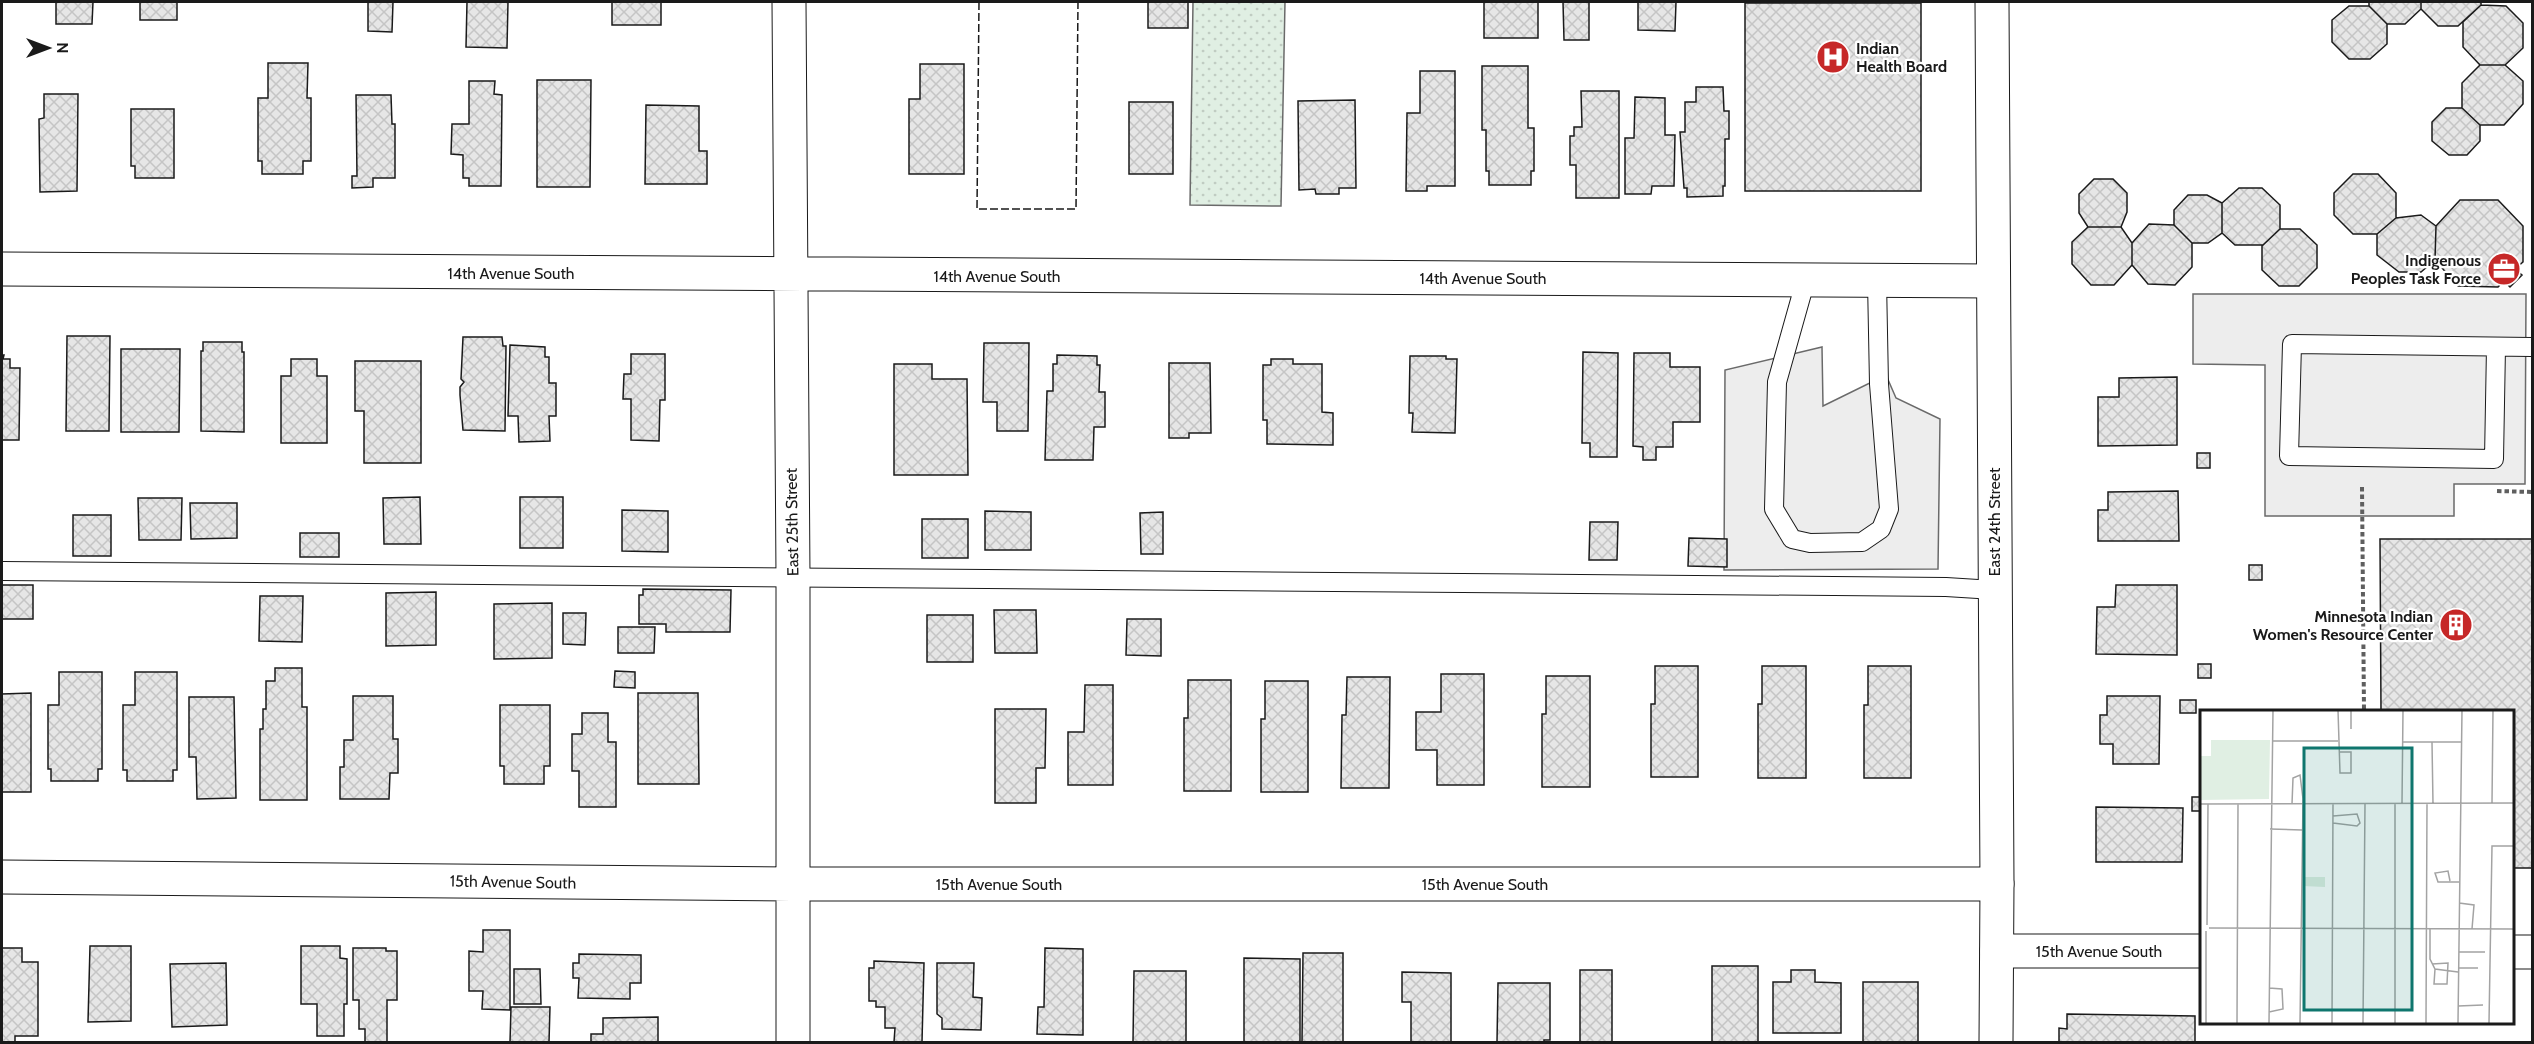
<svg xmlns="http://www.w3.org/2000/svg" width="2534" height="1044" font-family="Cabin,sans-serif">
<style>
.park{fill:url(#park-dots);stroke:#6a6a6a;stroke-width:1.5}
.parking{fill:#ededed;stroke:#6a6a6a;stroke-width:1.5}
.building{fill:url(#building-cross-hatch);stroke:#1a1a1a;stroke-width:1.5}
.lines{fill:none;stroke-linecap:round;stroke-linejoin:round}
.service-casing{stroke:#1a1a1a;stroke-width:20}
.minor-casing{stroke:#1a1a1a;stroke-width:35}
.tertiary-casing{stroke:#1a1a1a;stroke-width:35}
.path{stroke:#5f5f5f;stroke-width:4;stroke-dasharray:4.5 3;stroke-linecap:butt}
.service{stroke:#fff;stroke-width:18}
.minor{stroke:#fff;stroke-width:33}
.tertiary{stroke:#fff;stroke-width:33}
.fence{stroke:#1a1a1a;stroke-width:1.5;stroke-dasharray:8 3;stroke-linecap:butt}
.labels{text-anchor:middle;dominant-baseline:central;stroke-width:4.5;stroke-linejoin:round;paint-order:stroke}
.poi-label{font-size:16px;font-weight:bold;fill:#1a1a1a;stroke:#fff;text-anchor:end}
.street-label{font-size:16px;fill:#1a1a1a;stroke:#fff}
.inset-road{fill:none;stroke:#a3a3a3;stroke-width:1.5}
.view{fill:#0f766e;fill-opacity:0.15;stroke:#0f766e;stroke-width:3}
.inset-edge{fill:none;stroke:#1a1a1a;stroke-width:3}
</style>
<defs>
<pattern id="park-dots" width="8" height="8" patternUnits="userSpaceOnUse" patternTransform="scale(1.5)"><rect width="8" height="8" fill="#e0efe3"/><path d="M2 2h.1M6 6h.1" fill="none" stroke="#c0ccc2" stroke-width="1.8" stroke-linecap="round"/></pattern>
<pattern id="building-cross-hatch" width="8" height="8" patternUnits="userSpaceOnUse" patternTransform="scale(1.5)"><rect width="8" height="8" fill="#e6e6e6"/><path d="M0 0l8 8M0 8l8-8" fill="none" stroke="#c5c5c5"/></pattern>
</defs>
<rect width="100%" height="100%" fill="#fff"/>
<path class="park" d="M 1193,2 L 1285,2 L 1281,206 L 1190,205 Z"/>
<path class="parking" d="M 2193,294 L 2526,294 L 2525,484 L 2454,484 L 2454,516 L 2265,516 L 2265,365 L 2193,364 Z
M 1822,347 L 1823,406 L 1886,375 L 1896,398 L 1940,419 L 1938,569 L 1724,570 L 1725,370 Z"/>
<path class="building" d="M 56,2 L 93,2 L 92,24 L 56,24 Z
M 140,2 L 177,2 L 177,20 L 140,20 Z
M 368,2 L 393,2 L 392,32 L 368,31 Z
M 467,2 L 508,2 L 507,48 L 466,47 Z
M 612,2 L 661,2 L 661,25 L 612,25 Z
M 1148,2 L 1188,2 L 1188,28 L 1148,28 Z
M 1484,2 L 1538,2 L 1538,38 L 1484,38 Z
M 1563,2 L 1589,2 L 1589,40 L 1564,40 Z
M 1638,2 L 1676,2 L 1675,31 L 1638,30 Z
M 2369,2 L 2421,2 L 2421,9 L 2405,24 L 2387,24 L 2369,6 Z
M 2421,2 L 2481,2 L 2481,5 L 2458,26 L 2438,26 L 2421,9 Z
M 1745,3 L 1921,3 L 1921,191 L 1745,191 Z
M 2481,5 L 2506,6 L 2523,23 L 2523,48 L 2505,65 L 2480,65 L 2463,47 L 2463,22 Z
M 2349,6 L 2369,6 L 2387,24 L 2387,44 L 2370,59 L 2349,59 L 2332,42 L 2332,20 Z
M 268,63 L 308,63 L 307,98 L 311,98 L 311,161 L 303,161 L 303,174 L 262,174 L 262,161 L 258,161 L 258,98 L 268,98 Z
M 920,64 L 964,64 L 964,174 L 909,174 L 909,99 L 920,99 Z
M 2480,65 L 2505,65 L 2523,81 L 2523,104 L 2504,125 L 2480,125 L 2462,108 L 2462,83 Z
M 1482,66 L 1528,66 L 1528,128 L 1534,128 L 1534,171 L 1531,171 L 1531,185 L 1489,185 L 1489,171 L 1486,171 L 1486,130 L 1482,130 Z
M 1420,71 L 1455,71 L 1455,186 L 1427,186 L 1427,191 L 1406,191 L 1407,113 L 1420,113 Z
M 537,80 L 591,80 L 590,187 L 537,187 Z
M 469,81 L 495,81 L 494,94 L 502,95 L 501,186 L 469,186 L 469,178 L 463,178 L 463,155 L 451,154 L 452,124 L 469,124 Z
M 1696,87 L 1723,87 L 1724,111 L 1729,111 L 1729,139 L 1725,139 L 1725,186 L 1723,186 L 1723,196 L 1687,197 L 1687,188 L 1684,188 L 1680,132 L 1685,132 L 1685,102 L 1696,102 Z
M 1581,91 L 1619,91 L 1619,198 L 1576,198 L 1576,165 L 1570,165 L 1570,136 L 1574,136 L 1574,127 L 1582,127 Z
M 44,94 L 78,94 L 77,191 L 40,192 L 39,119 L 44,118 Z
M 356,95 L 391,95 L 392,124 L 395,124 L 395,178 L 373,178 L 373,187 L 352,188 L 352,176 L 357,176 Z
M 1635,97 L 1665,98 L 1665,135 L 1675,135 L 1674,186 L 1652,186 L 1651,194 L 1625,194 L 1625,138 L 1634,138 Z
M 1355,100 L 1356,188 L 1339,188 L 1339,194 L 1316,194 L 1315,189 L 1299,190 L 1298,101 Z
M 1129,102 L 1173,102 L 1173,174 L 1129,174 Z
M 646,105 L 699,106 L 699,151 L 707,151 L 707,184 L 645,184 Z
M 2446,108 L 2462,108 L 2480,125 L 2480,141 L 2467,155 L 2449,155 L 2432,141 L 2432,122 Z
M 131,109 L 174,109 L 174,178 L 135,178 L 135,166 L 131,166 Z
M 2353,174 L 2378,174 L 2396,193 L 2396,218 L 2377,234 L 2353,234 L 2334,215 L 2334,193 Z
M 2094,179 L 2113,179 L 2127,193 L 2127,212 L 2121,227 L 2088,227 L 2079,213 L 2079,194 Z
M 2239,188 L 2262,188 L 2280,205 L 2280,229 L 2263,245 L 2235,245 L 2222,233 L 2222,203 Z
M 2188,195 L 2207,195 L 2222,203 L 2222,233 L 2208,243 L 2192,243 L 2174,225 L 2174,210 Z
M 2460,200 L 2498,200 L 2523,226 L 2523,262 L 2515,269 L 2522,275 L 2510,287 L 2504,281 L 2498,287 L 2458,286 L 2435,260 L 2436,226 Z
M 2421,215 L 2436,226 L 2435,260 L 2421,272 L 2399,272 L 2377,255 L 2377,234 L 2396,218 Z
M 2149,224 L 2174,225 L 2192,243 L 2192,267 L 2175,285 L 2148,284 L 2132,265 L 2132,243 Z
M 2088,227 L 2121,227 L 2132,243 L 2132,265 L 2114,285 L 2091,285 L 2072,264 L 2072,242 Z
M 2280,229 L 2300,229 L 2317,245 L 2317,268 L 2299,286 L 2279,286 L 2262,270 L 2262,246 Z
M 67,336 L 110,336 L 109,431 L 66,431 Z
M 463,337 L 502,337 L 503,346 L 506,346 L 505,431 L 463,430 L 460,395 L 460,387 L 464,382 L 461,379 Z
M 203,342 L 242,342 L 242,352 L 244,352 L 244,432 L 201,431 L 201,351 L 203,351 Z
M 984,343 L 1029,343 L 1028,431 L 997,431 L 997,402 L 983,402 Z
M 510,345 L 545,347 L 545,357 L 549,357 L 549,383 L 556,383 L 556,416 L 549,416 L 550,441 L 519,442 L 518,416 L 508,416 Z
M 121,349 L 180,349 L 179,432 L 121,432 Z
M 1583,352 L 1618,353 L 1617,457 L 1590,457 L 1590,443 L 1582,443 Z
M 1634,353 L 1670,353 L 1670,367 L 1700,367 L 1700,422 L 1673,422 L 1673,447 L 1656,447 L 1656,460 L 1643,460 L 1643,447 L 1633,446 Z
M 631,354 L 665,354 L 665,400 L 660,400 L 659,441 L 631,440 L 631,399 L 623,399 L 624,374 L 631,374 Z
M 2,355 L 4,355 L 3,359 L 10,359 L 10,368 L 20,368 L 19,440 L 2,440 Z
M 1057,355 L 1097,356 L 1097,365 L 1100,365 L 1099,392 L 1105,392 L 1105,427 L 1094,427 L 1093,460 L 1045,460 L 1047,391 L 1053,391 L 1053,364 L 1057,364 Z
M 1410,356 L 1446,356 L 1446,359 L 1457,359 L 1455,433 L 1412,432 L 1413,413 L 1409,413 Z
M 291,359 L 317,359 L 317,376 L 327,376 L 327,443 L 281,443 L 281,376 L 291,376 Z
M 1271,359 L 1293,359 L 1293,364 L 1322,364 L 1322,412 L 1333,413 L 1333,445 L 1267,444 L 1267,420 L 1263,420 L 1263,365 L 1271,365 Z
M 355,361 L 421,361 L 421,463 L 364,463 L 364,411 L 355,411 Z
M 1169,363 L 1210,363 L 1211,433 L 1189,433 L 1189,438 L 1169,438 Z
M 894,364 L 932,364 L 932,379 L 967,379 L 968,475 L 894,475 Z
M 2177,377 L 2177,445 L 2098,446 L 2098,397 L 2119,397 L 2119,378 Z
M 2197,453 L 2210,453 L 2210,468 L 2197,468 Z
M 2178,491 L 2179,541 L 2098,541 L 2098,510 L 2108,510 L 2108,492 Z
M 420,497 L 421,544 L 384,544 L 383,498 Z
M 520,497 L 563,497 L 563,548 L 520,548 Z
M 138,498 L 182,498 L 181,540 L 139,540 Z
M 190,503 L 237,503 L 237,538 L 191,539 Z
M 622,510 L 668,511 L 668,552 L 622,551 Z
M 985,511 L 1031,512 L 1031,550 L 985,550 Z
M 1163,512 L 1163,554 L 1141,554 L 1140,513 Z
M 73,515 L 111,515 L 111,556 L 73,556 Z
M 922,519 L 968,519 L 968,558 L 922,558 Z
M 1590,522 L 1618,522 L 1617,560 L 1589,560 Z
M 300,533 L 339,533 L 339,557 L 300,557 Z
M 1689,538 L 1727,539 L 1727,567 L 1688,566 Z
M 2380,539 L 2532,539 L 2532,868 L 2512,868 L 2512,711 L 2381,711 Z
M 2249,565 L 2262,565 L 2262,580 L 2249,580 Z
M 2,585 L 33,585 L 33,619 L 2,619 Z
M 2116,585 L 2177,585 L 2177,655 L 2096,654 L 2097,607 L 2115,607 Z
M 643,589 L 731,590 L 730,632 L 666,632 L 666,624 L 639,624 L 639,595 L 643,595 Z
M 436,592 L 436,645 L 386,646 L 386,593 Z
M 260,596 L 303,596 L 302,642 L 259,641 Z
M 552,603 L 552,658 L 494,659 L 494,604 Z
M 994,610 L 1036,610 L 1037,653 L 995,653 Z
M 563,613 L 586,613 L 585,645 L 563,644 Z
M 927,615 L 973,615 L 973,662 L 927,662 Z
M 1127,619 L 1161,619 L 1161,656 L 1126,655 Z
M 618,627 L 655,627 L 654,653 L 618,653 Z
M 2198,664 L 2211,664 L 2211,678 L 2198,678 Z
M 1655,666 L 1698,666 L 1698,777 L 1651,777 L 1651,704 L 1655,704 Z
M 1762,666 L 1806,666 L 1806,778 L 1758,778 L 1758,704 L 1762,704 Z
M 1868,666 L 1911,666 L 1911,778 L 1864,778 L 1864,705 L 1868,705 Z
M 275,668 L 302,668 L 302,707 L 307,707 L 307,800 L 260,800 L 260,729 L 263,729 L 263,709 L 266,709 L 266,681 L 275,681 Z
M 615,671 L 635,672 L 635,688 L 614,687 Z
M 59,672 L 102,672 L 102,769 L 98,769 L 98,781 L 51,781 L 51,769 L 48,769 L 48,705 L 59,705 Z
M 135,672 L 177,672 L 177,770 L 173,770 L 173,781 L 127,781 L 127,770 L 123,770 L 123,705 L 135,705 Z
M 1441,674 L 1484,674 L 1484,785 L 1437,785 L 1437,750 L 1416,750 L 1416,712 L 1441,712 Z
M 1546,676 L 1590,676 L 1590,787 L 1542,787 L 1542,714 L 1546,714 Z
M 1347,677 L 1390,677 L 1389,788 L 1341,788 L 1342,715 L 1346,715 Z
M 1188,680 L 1231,680 L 1231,791 L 1184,791 L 1184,718 L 1188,718 Z
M 1265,681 L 1308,681 L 1308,792 L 1261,792 L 1261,719 L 1265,719 Z
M 1085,685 L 1113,685 L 1113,785 L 1068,785 L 1068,732 L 1084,732 Z
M 31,693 L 31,792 L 2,792 L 2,694 Z
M 638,693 L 698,693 L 699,784 L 638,784 Z
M 353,696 L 393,696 L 393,739 L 398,739 L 398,773 L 390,773 L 389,799 L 340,799 L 340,767 L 344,767 L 344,740 L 353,740 Z
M 2107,696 L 2160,696 L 2159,764 L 2113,764 L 2113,744 L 2100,744 L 2100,715 L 2107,715 Z
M 189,697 L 234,697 L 236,798 L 197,799 L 196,757 L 189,757 Z
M 2180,700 L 2196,700 L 2196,713 L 2180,713 Z
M 500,705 L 550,705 L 550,766 L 544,766 L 544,784 L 504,784 L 504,766 L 500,766 Z
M 995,709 L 1046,709 L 1045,768 L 1036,768 L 1036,803 L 995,803 Z
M 582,713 L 608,713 L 608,742 L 616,742 L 616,807 L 579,807 L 579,771 L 572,771 L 572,734 L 582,734 Z
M 2192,797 L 2201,797 L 2201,811 L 2192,811 Z
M 2096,807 L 2183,808 L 2182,862 L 2096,862 Z
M 483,930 L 510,930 L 510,1010 L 482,1009 L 483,991 L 469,991 L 469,951 L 483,952 Z
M 90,946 L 131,946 L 131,1021 L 88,1022 Z
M 301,946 L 340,946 L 340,958 L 347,959 L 347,1004 L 344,1004 L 344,1036 L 317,1036 L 317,1004 L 301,1004 Z
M 2,948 L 22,948 L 22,962 L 38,962 L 38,1036 L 15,1036 L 15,1042 L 2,1042 Z
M 353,948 L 386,948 L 386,951 L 397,951 L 397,1000 L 387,1000 L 387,1042 L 365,1042 L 365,1029 L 359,1029 L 359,1000 L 353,1000 Z
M 1045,948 L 1083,949 L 1083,1035 L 1037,1034 L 1038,1007 L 1044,1007 Z
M 1303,953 L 1343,953 L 1343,1042 L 1302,1042 Z
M 579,954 L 641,955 L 641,983 L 630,983 L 630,999 L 578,998 L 579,978 L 573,978 L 573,963 L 579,963 Z
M 1244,958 L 1300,959 L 1300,1042 L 1244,1042 Z
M 874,961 L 924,963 L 922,1042 L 894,1042 L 895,1028 L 885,1028 L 885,1007 L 876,1007 L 876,1001 L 869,1001 L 869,968 L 874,968 Z
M 226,963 L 227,1025 L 172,1027 L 170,964 Z
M 937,963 L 974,963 L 973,997 L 982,998 L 981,1030 L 942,1029 L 942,1018 L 937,1014 Z
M 1712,966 L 1758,966 L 1758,1042 L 1712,1042 Z
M 514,969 L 540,969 L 541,1004 L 514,1004 Z
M 1580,970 L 1612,970 L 1612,1042 L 1580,1042 Z
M 1791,970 L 1815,970 L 1815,982 L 1841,983 L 1841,1033 L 1773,1033 L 1773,982 L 1791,982 Z
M 1134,971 L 1186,971 L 1186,1042 L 1133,1042 Z
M 1402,972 L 1451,973 L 1451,1042 L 1411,1042 L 1411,1002 L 1402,1002 Z
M 1863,982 L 1918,982 L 1918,1042 L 1863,1042 Z
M 1498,983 L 1550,983 L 1550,1040 L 1544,1040 L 1544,1042 L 1497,1042 Z
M 511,1007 L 550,1007 L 549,1042 L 510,1042 Z
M 2067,1014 L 2195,1016 L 2195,1042 L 2059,1042 L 2059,1028 L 2067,1029 Z
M 658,1017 L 658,1042 L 591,1042 L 591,1034 L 603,1034 L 603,1018 Z"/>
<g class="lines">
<g class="service-casing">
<path id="service" d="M 1806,279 L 1777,382 L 1774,509 L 1792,539 L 1810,543 L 1862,542 L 1881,529 L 1889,509 L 1879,384 L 1877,281
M 2496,347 L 2494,459 L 2289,456 L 2292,344 L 2532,347
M 2,571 L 1946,587 L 1994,590"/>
</g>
<g class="minor-casing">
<path id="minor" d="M 789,2 L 793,576 L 793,1042
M 2,269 L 1993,281
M 2,877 L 792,884 L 1997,884
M 1997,951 L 2201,951
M 2512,952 L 2532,952"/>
</g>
<g class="tertiary-casing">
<path id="tertiary" d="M 1992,2 L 1997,884 L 1996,1042"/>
</g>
<path class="path" d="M 2362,487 L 2364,711
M 2497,491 L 2532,492"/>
<use href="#service" class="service"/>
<use href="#minor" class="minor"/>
<use href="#tertiary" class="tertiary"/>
<path class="fence" d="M 979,2 L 977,209 L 1076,209 L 1078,2"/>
</g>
<defs>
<g id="hospital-disc" transform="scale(1.725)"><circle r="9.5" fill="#c62828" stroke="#fff"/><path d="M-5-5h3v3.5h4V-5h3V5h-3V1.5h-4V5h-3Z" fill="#fff"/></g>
<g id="office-disc" transform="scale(1.725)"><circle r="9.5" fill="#c62828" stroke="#fff"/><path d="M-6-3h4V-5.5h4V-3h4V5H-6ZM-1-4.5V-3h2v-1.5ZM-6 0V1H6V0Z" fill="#fff"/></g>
<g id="building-disc" transform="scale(1.725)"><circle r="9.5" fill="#c62828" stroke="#fff"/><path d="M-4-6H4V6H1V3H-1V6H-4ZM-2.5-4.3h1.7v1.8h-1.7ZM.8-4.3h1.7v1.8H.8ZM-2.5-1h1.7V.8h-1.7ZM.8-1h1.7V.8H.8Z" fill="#fff"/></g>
</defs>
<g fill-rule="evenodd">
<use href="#hospital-disc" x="1833" y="57"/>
<use href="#office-disc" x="2504" y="269"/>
<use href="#building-disc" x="2456" y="625"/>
</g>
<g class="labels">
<g class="poi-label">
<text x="1856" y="48" text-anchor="start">Indian<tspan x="1856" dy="18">Health Board</tspan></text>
<text x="2481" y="260">Indigenous<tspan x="2481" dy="18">Peoples Task Force</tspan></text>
<text x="2433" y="616">Minnesota Indian<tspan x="2433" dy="18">Women's Resource Center</tspan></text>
</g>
<g class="street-label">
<text x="511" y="273">14th Avenue South</text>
<text x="997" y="276">14th Avenue South</text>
<text x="1483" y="278">14th Avenue South</text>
<text transform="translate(792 522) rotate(-91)">East 25th Street</text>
<text transform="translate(1994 522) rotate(-90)">East 24th Street</text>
<text transform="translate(513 882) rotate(1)">15th Avenue South</text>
<text x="999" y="884">15th Avenue South</text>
<text x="1485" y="884">15th Avenue South</text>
<text x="2099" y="951">15th Avenue South</text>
</g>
</g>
<g transform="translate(2200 710)">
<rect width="314" height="314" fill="#fff"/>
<path d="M 11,30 L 70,30 L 69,89 L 0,90 L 0,46 L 11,46 ZM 103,167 L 125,167 L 125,177 L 103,176 Z" fill="#e0efe3"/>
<path class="inset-road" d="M 138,0 L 140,63 L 151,63 L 151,42 L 140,42M 151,19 L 151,0M 73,31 L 138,31M 202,32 L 262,32M 232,32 L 233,94M 202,93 L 203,0M 292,93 L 293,0M 0,94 L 314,93M 92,94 L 93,68 L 100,65 L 103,89 L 100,313M 133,113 L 157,116 L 160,113 L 157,104 L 133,106M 70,119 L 102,120M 250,171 L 248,161 L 235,163 L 238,172 L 259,172M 259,193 L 274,195 L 272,219M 7,215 L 8,94M 9,218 L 314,219M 230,218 L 230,249 L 235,259 L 258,262M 259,242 L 285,242M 232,254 L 248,253 L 247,274 L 234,274 L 235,259M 258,258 L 278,258M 258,296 L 283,295M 69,302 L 83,299 L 82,279 L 69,278M 6,313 L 6,221M 37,313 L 38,94M 69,313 L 73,0M 132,313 L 133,94M 163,313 L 165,94M 195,313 L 195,93M 226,313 L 227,94M 258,313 L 262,0M 289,313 L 292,136 L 314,136"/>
<path class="view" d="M 104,38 L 212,38 L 212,300 L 104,300 Z"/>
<rect width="314" height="314" class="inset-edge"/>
</g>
<rect width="2534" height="1044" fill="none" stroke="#1a1a1a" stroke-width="6"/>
<g transform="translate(48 48) rotate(90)" stroke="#ffffff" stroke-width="4.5" paint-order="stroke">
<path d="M0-4.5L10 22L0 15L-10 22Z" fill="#1a1a1a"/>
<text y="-9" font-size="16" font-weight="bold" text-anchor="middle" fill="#1a1a1a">N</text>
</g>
</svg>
